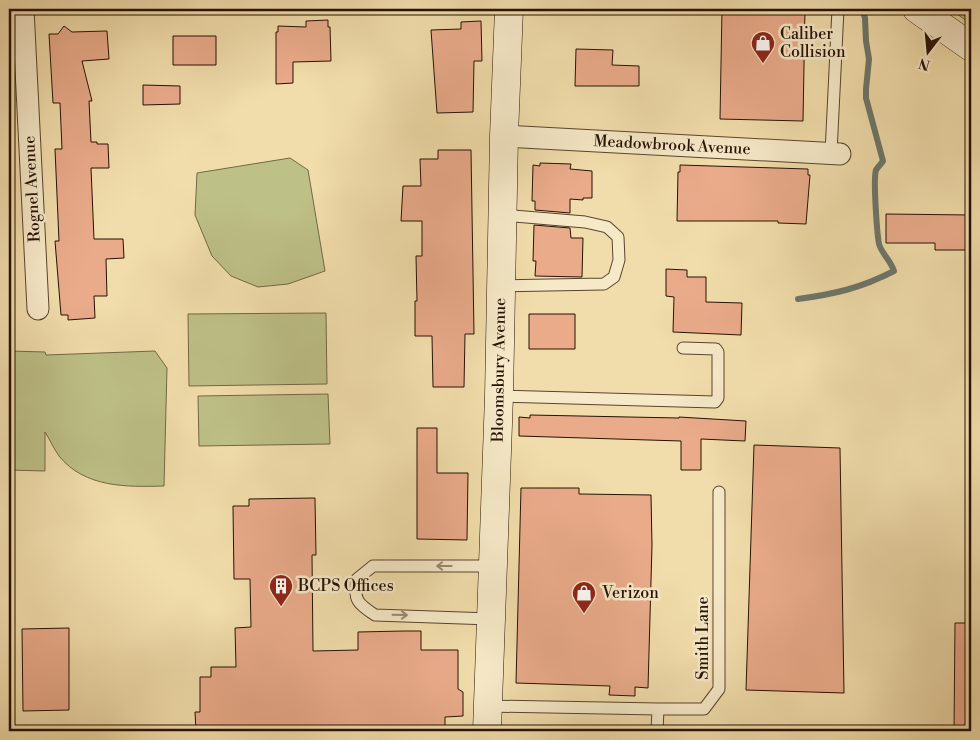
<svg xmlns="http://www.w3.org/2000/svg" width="980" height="740" font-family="'Libre Bodoni',serif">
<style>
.green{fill:#bdc087;stroke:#726845}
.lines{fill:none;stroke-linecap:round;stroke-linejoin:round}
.stream{stroke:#6c776a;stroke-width:6}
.building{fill:#eaab8b;stroke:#261103}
.lane-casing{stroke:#59442d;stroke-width:13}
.street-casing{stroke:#59442d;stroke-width:23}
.secondary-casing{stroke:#261103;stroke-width:29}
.lane{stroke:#f6e9c8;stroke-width:11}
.street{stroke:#f6e9c8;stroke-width:21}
.secondary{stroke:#f6e9c8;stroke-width:28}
.oneway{stroke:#98886f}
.labels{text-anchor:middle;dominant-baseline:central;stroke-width:5;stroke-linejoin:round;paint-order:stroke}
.poi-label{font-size:16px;fill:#261103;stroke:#f6e9c8;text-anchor:start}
.street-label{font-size:16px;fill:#261103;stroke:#f6e9c8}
</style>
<rect width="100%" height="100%" fill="#f1ddab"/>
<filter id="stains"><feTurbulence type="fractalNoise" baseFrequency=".004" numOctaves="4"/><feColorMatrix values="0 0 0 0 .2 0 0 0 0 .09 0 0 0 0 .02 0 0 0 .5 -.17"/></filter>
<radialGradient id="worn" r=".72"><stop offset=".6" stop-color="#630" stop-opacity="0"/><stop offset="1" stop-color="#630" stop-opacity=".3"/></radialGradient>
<path class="green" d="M 950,9 L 971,9 L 971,24 Z
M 290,158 L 308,170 L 325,271 L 288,284 L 258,287 L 231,276 L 212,256 L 195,215 L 197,173 Z
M 326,313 L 327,384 L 189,386 L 188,314 Z
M 9,351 L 45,352 L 46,355 L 155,351 L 167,368 L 164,486 C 127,487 85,488 59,456 C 54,449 50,440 45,432 L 45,471 L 9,470 Z
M 328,394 L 330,444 L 199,446 L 198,396 Z"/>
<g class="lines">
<path class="stream" d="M 798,299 C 835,294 861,288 894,271 C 891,261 882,254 879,244 C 877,233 873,179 876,170 C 878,167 881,164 883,161 L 866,98 L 866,89 L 869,59 L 866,41 L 865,18 L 862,9"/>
</g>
<path class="building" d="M 722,9 L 805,9 L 803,121 L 720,119 Z
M 328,20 L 328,27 L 330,27 L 331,61 L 293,62 L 293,83 L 276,84 L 276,32 L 278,32 L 278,26 L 306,27 L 306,21 Z
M 481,21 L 482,61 L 474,61 L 473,112 L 437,113 L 431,30 L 461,29 L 461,22 Z
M 64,26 L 72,32 L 107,31 L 109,59 L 82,61 L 92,101 L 89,101 L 91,142 L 97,142 L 97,144 L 108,144 L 109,168 L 91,168 L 94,239 L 123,239 L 124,258 L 106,259 L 107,296 L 94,296 L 95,318 L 68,320 L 68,315 L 61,315 L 55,241 L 59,241 L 55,149 L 62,149 L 60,103 L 53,103 L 49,34 L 58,34 Z
M 173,36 L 216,36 L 216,65 L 173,65 Z
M 576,49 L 613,50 L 612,65 L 639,66 L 639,86 L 575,86 Z
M 143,85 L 180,86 L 180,104 L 143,105 Z
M 438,150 L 471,150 L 474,334 L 465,334 L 464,387 L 433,387 L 432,336 L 415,336 L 415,301 L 417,301 L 416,256 L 422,256 L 422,221 L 401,221 L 403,186 L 421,186 L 420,159 L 438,159 Z
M 540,163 L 571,164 L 570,169 L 592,171 L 592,198 L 583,198 L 583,200 L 570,199 L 570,213 L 535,210 L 535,201 L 532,201 L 533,165 L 540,166 Z
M 680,165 L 808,169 L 808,175 L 810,175 L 806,224 L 778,223 L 778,221 L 677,221 L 678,172 L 680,172 Z
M 886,214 L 971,215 L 971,250 L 935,250 L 935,243 L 886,243 Z
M 534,225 L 570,228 L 571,238 L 583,238 L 582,277 L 535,276 L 536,261 L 533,261 Z
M 666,269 L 687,270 L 687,277 L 706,277 L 706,302 L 742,303 L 741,335 L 673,332 L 674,297 L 666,296 Z
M 529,314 L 575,314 L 575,349 L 529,349 Z
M 530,415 L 679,418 L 679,417 L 746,421 L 745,441 L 701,439 L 701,470 L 681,470 L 681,441 L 519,436 L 519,417 L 530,418 Z
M 417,428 L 437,428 L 437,473 L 468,473 L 467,540 L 417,539 Z
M 754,445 L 840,448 L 844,693 L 746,690 Z
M 521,488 L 579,488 L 579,494 L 651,495 L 652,545 L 648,688 L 635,687 L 635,696 L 609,695 L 610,686 L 516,683 Z
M 315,498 L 316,555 L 312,555 L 313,651 L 358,650 L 358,632 L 404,631 L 421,631 L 421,650 L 458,650 L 458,689 L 463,692 L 463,716 L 445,717 L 445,731 L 196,731 L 195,712 L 200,712 L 200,677 L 211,677 L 211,667 L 236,667 L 235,628 L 251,627 L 250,579 L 234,579 L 233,506 L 249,506 L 249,499 Z
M 955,623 L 971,623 L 971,731 L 954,731 Z
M 69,628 L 69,710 L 23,711 L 22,629 Z"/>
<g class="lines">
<g class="lane-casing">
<path id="lane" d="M 831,153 L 838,9
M 501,286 L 604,284 L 614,277 L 619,260 L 618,237 L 607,227 L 585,222 L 503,215
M 499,396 L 715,402 L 718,398 L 718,352 L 716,349 L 683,348
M 491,619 L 375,615 C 358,604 353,600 357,579 L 373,566 L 493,566
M 488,706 L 658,709
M 657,731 L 658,709 L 704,709 L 719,689 L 719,492"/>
</g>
<g class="street-casing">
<path id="street" d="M 23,9 L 38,309
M 504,136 L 840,154"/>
</g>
<g class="secondary-casing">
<path id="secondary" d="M 917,9 L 971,47
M 487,731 L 499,396 L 504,136 L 509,9"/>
</g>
<use href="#lane" class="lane"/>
<use href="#street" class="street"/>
<use href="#secondary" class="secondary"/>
</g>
<defs><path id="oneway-shaft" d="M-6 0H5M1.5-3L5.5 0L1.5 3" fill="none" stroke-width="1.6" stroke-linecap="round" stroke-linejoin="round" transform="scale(1.25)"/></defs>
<g class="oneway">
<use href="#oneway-shaft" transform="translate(444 566) rotate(180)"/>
<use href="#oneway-shaft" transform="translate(400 615) rotate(1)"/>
</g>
<defs>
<g id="shop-pin" transform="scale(1.25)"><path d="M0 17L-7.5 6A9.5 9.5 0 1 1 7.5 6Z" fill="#8f2418" stroke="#f6e9c8"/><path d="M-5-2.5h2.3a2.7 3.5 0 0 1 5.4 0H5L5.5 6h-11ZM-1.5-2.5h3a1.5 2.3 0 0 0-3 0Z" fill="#fff"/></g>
<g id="building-pin" transform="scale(1.25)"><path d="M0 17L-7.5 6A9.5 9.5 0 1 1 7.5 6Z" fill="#8f2418" stroke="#f6e9c8"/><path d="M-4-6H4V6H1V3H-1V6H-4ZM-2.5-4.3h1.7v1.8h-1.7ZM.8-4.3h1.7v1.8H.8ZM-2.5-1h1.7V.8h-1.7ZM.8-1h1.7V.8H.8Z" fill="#fff"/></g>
</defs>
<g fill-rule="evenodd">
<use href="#shop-pin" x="763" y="43"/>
<use href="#building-pin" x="281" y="586"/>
<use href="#shop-pin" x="584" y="593"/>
</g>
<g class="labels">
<g class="poi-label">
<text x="780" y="34">Caliber<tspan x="780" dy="18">Collision</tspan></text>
<text x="298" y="586">BCPS Offices</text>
<text x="602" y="593">Verizon</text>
</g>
<g class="street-label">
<text transform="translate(672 145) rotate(3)">Meadowbrook Avenue</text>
<text transform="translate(32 189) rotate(-93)">Rognel Avenue</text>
<text transform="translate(499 370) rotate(-89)">Bloomsbury Avenue</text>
<text transform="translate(703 638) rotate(-90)">Smith Lane</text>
</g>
</g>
<rect width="980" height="740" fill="none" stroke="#f1ddab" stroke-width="30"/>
<rect x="10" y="10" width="960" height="720" fill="none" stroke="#261103" stroke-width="2.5"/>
<rect x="15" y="15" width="950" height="710" fill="none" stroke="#261103"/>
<g transform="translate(928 52) rotate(196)" stroke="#f6e9c8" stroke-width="4" paint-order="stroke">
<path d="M0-4L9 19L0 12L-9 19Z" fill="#261103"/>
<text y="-8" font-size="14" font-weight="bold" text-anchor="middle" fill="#261103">N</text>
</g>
<rect width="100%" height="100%" filter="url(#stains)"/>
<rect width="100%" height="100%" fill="url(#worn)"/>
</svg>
